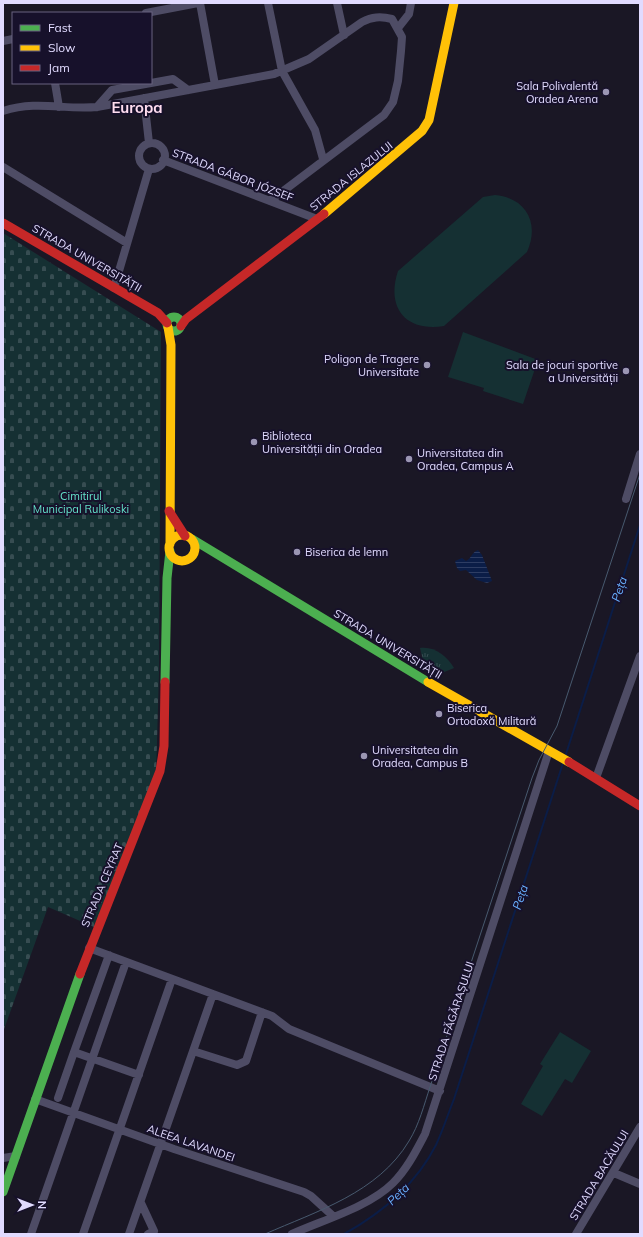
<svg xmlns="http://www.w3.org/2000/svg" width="643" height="1237" font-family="Mulish,sans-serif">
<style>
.grass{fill:url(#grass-tufts)}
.cemetery{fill:url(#cemetery-stones)}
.pitch{fill:#153033}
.water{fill:url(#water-rules)}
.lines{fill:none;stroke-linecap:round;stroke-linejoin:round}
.stream{stroke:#0b1d47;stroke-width:2}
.street{stroke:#4e4c65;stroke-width:8}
.fast{stroke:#4caf50;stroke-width:9}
.slow{stroke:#ffc107;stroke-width:9}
.jam{stroke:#c62828;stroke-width:9}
.tram{stroke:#485a6f;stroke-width:1}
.poi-dot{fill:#9b96b3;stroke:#17112b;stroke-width:1.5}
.labels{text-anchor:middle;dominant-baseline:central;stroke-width:4;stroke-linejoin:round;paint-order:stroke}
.poi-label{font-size:11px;fill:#e1dbff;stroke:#17112b;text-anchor:start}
.street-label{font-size:11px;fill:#e1dbff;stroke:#17112b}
.park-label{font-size:11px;fill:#64e2ca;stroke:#17112b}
.water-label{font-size:12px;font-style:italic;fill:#69b0ff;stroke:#17112b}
.district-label{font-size:15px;font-weight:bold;fill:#ffddf0;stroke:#17112b}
</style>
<defs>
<pattern id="grass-tufts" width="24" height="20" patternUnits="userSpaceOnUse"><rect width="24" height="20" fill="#153033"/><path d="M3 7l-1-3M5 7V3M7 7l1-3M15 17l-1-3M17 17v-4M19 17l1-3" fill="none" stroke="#374d52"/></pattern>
<pattern id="cemetery-stones" width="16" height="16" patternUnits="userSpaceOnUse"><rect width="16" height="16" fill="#153033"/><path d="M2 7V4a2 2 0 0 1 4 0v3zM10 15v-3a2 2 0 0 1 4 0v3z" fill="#374d52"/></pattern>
<pattern id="water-rules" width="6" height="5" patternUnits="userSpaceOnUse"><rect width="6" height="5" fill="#0b1d47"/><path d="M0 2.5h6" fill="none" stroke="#2e3d63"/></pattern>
</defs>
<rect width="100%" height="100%" fill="#1a1725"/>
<path class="grass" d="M 420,648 C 434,646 447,656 454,668 L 437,675 L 425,669 Z"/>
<path class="cemetery" d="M 3,233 L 161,332 L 159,673 L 156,776 L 94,927 L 48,907 L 3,1032 Z"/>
<path class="pitch" d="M 495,195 C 526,198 540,223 527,252 L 444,326 C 405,332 386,307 398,271 L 483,197 Z
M 463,332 L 538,360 L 523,404 L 483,391 L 484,388 L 448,377 Z
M 560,1032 L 591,1051 L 572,1083 L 565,1079 L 542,1116 L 521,1104 L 543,1066 L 540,1064 Z"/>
<path class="water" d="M 478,550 L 482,555 L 492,581 L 487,583 L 477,580 L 466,570 L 460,571 L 457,568 L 455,561 L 462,558 L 466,561 C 471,559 472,552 478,550 Z"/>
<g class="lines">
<path class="stream" d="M 565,757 L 640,525
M 344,1234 C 382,1213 416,1184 436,1145 C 443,1130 448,1114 454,1099 L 563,763"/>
<path class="street" d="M 200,3 L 215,85
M 268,3 L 282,71 L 315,130 L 323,159
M 337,3 L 344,35
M 146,13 L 198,3
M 398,28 L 409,14 L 411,3
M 3,41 L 13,39
M 55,83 L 59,107
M 151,83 L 173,79 L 188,90
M 144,98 L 149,143
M 97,107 L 112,90 L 151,83
M 3,111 C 38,100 63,110 97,107 L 274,74 L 309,59 L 362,22 C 372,17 380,16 392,19 L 402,37 L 401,51 L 398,81 L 393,102 L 384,115 L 270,201
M139 156a13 13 0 1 1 26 0a13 13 0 1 1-26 0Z
M 163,160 L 317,219
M 3,167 L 127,243
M 114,288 L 149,169
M 626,499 L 640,454
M 596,778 L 640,656
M 89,948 L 272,1016 L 289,1029 L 440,1091
M 109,955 L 74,1052 L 139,1075
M 193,1051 L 237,1065 L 246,1061 L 262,1012
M 58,1098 L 74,1052
M 35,1099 L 174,1149 L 304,1192 L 311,1196 L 333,1216
M 3,1158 L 16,1156
M 614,1173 L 640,1184
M 141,1203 L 154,1231 L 148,1234
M 31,1234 L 126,962
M 83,1234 L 172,979
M 129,1234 L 213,994
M 292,1234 C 323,1220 369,1207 393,1183 C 407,1169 416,1151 425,1134 L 549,751
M 576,1234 L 640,1127"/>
<path class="fast" d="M167 324a7 7 0 1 1 14 0a7 7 0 1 1-14 0Z
M 192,539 L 428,682
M 165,682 L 167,578 L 170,551
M 3,1192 L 80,974"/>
<path class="slow" d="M 324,214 L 422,131 L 429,120 L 454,3
M 168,327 L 171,345 L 170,544
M169 548a13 13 0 1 1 26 0a13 13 0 1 1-26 0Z
M 428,682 L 569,762"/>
<path class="jam" d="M 3,223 L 158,313 L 167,323
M 181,326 L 186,319 L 324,214
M 169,511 L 185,536
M 569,762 L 640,806
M 80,974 L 160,771 L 164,746 L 165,682"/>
<path class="tram" d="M 265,1234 C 317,1211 378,1193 409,1141 C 419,1125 424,1105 430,1087 L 532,778 L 539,760 L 557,726 L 640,474"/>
</g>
<g class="poi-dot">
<circle cx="606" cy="92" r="4"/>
<circle cx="427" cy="365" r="4"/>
<circle cx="626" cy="371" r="4"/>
<circle cx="254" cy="442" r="4"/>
<circle cx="409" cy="459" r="4"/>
<circle cx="297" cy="552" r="4"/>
<circle cx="439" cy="714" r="4"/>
<circle cx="364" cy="756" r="4"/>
</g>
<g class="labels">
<g class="poi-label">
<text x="598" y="86" text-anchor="end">Sala Polivalentă<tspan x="598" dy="13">Oradea Arena</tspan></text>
<text x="419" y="359" text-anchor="end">Poligon de Tragere<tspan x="419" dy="13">Universitate</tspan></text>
<text x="618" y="365" text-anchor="end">Sala de jocuri sportive<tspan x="618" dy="13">a Universității</tspan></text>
<text x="262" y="436">Biblioteca<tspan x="262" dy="13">Universității din Oradea</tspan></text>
<text x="417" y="453">Universitatea din<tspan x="417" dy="13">Oradea, Campus A</tspan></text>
<text x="305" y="552">Biserica de lemn</text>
<text x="447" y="708">Biserica<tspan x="447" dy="13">Ortodoxă Militară</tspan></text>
<text x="372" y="750">Universitatea din<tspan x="372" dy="13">Oradea, Campus B</tspan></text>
</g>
<g class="street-label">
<text transform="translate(233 175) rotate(21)">STRADA GÁBOR JÓZSEF</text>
<text transform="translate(351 176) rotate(-39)">STRADA ISLAZULUI</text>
<text transform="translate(87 258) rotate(30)">STRADA UNIVERSITĂȚII</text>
<text transform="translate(388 644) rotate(31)">STRADA UNIVERSITĂȚII</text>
<text transform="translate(102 885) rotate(-67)">STRADA CEYRAT</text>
<text transform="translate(451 1021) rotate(-72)">STRADA FĂGĂRAȘULUI</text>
<text transform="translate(191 1143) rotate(19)">ALEEA LAVANDEI</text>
<text transform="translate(599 1175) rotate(-59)">STRADA BACĂULUI</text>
</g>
<g class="park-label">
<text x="81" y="496">Cimitirul<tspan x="81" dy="13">Municipal Rulikoski</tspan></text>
</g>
<g class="water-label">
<text transform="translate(619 589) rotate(-72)">Peța</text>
<text transform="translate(520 897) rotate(-72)">Peța</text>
<text transform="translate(398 1194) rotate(-44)">Peța</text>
</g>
<g class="district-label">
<text x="137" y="107">Europa</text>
</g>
</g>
<rect width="643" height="1237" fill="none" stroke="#e1dbff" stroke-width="8"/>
<rect x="12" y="12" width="140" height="72" fill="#17112b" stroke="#686280"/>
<rect x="20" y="25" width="20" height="6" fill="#4caf50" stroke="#686280"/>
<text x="48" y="32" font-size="12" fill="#e1dbff">Fast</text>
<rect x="20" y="45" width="20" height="6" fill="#ffc107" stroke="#686280"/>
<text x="48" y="52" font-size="12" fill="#e1dbff">Slow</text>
<rect x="20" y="65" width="20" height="6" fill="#c62828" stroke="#686280"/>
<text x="48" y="72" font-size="12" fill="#e1dbff">Jam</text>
<g transform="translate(32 1205) rotate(90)" stroke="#17112b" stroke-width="3" paint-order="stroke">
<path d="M0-3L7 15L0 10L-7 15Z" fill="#e1dbff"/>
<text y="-6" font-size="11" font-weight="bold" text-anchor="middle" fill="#e1dbff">N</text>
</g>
</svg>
